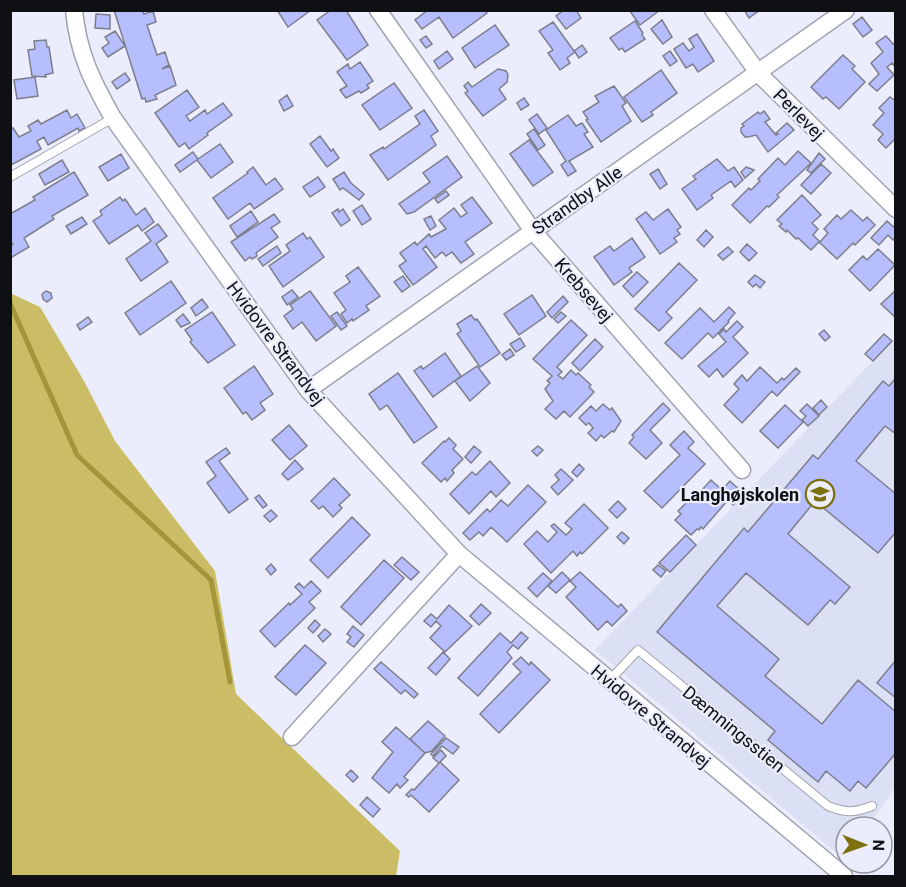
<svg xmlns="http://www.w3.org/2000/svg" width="906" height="887" font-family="Roboto,sans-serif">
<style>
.built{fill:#dce0f5}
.green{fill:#cbbd66}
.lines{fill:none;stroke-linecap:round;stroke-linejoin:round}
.stream{stroke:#a39538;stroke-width:5}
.building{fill:#b6befe;stroke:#7c7e8b;stroke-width:1.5}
.service-casing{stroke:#a1a3b1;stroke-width:10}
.minor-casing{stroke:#a1a3b1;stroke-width:19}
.service{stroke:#fff;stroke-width:8}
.minor{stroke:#fff;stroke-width:16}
.labels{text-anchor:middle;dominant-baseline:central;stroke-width:4.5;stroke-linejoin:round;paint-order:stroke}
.street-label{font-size:18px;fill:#0f1014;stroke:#ebedfc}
.poi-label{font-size:18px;font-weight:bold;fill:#0f1014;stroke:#ebedfc;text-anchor:end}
</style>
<rect width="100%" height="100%" fill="#ebedfc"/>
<path class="built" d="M 895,338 L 895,787 L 868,827 L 846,827 L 846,861 L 595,650 Z"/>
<path class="green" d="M 10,293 L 40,307 L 84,381 L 115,441 L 215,571 L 236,694 L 400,851 L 396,876 L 11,876 Z"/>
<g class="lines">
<path class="stream" d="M 10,303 L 77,455 L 211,580 L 230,682"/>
</g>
<path class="building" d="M 114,10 L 142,10 L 144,14 L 153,11 L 156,22 L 147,25 L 157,55 L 165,52 L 169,65 L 162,69 L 170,66 L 176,85 L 155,95 L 157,99 L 146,102 L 145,98 L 142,99 Z
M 277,10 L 311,10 L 288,27 Z
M 331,10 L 346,10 L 368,45 L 347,60 L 317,20 Z
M 428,10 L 485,10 L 487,13 L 453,38 L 439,17 L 422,29 L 415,20 Z
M 564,10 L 576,10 L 581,18 L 566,29 L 556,16 Z
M 629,10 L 660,10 L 640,25 Z
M 744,10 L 760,10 L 749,18 Z
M 96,14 L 110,15 L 110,29 L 95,28 Z
M 862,17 L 872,30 L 863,37 L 853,24 Z
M 662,20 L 672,37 L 663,44 L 651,29 Z
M 635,21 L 643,33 L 642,35 L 645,39 L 625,52 L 622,48 L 619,50 L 610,38 Z
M 553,22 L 574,51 L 582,45 L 587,52 L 579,58 L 575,52 L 567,58 L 570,63 L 560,70 L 548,53 L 553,50 L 539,31 Z
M 495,25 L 509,45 L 475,68 L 462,48 Z
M 115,31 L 125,46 L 108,57 L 102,48 L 109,43 L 105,37 Z
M 697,34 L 714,61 L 698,72 L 693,64 L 686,68 L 674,49 L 683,43 L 689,51 L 694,47 L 689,39 Z
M 426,36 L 432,44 L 426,48 L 420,40 Z
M 886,36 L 893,44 L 896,42 L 896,68 L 892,63 L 887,67 L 894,75 L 877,91 L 869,84 L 879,74 L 871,63 L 883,52 L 876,43 Z
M 46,40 L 47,47 L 49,47 L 53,73 L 45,75 L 46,77 L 32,76 L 28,50 L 35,49 L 34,41 Z
M 447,51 L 453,59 L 439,69 L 434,61 Z
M 670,51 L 677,61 L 670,66 L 663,56 Z
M 843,55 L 855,66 L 852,69 L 865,82 L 839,109 L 826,97 L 823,99 L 811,87 Z
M 360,62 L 373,81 L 367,85 L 369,88 L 361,93 L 359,91 L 346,98 L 340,90 L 347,86 L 337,72 L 348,64 L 350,69 Z
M 498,69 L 506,71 L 508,75 L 507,82 L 499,89 L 506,99 L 483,116 L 465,93 L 468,91 L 464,86 L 468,82 L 472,87 Z
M 661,70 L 677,93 L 651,112 L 653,115 L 642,122 L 624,97 Z
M 125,73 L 130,80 L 117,89 L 112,82 Z
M 35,77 L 38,96 L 17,99 L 14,80 Z
M 394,83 L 412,108 L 380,130 L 362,105 Z
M 614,86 L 626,103 L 622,106 L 631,121 L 601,142 L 586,120 L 588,119 L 583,112 L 599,102 L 595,96 Z
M 187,90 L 199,107 L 186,116 L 190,121 L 205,110 L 207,114 L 223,103 L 232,115 L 207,133 L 208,135 L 189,149 L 185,143 L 179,147 L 155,113 Z
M 287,95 L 293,106 L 284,111 L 279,101 Z
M 890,97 L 896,101 L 896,138 L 886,148 L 878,140 L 883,134 L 873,125 L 884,113 L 879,108 Z
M 524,98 L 529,105 L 521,110 L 517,103 Z
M 67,110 L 71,118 L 77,114 L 85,128 L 79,131 L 78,128 L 48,145 L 44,137 L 37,141 L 41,149 L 11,165 L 10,129 L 13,128 L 19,137 L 31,131 L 28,126 L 38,120 L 41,124 Z
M 424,110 L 438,131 L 431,136 L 436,145 L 388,180 L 370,155 L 383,147 L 384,149 L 420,124 L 415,116 Z
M 764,111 L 770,119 L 765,122 L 776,135 L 778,134 L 776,133 L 787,123 L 794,130 L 768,152 L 756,135 L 748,137 L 745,137 L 741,132 L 741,128 L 744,126 L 742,124 L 758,112 L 760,114 Z
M 537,114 L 547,128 L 539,134 L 529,120 Z
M 568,115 L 576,126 L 582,123 L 588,132 L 584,134 L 593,147 L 569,161 L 576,171 L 568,176 L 561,165 L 566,161 L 546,130 Z
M 534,129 L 545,145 L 538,150 L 527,134 Z
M 320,136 L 331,151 L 333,149 L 339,158 L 327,167 L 310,144 Z
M 529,140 L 553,172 L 533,186 L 510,154 Z
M 220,144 L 233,162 L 211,178 L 197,160 L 180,172 L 175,165 L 193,152 L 198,159 Z
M 798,151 L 811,163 L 777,195 L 779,197 L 769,207 L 767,206 L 750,223 L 732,205 L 749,188 L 751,190 L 760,181 L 758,179 L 778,158 L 785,165 Z
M 819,153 L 825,159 L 811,173 L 807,170 Z
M 121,154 L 129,168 L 108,181 L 99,167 Z
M 447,156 L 462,177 L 414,212 L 407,214 L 399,204 L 430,182 L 423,173 Z
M 717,159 L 728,171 L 734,167 L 743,180 L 735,187 L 731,181 L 711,195 L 713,198 L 697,210 L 682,189 L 696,179 L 693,176 Z
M 62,160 L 69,172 L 45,185 L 39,174 Z
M 821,164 L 831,173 L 811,194 L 801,185 Z
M 253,167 L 266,185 L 275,178 L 283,189 L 254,209 L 250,203 L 228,219 L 213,198 L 248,173 L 247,172 Z
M 746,167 L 754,170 L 745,178 L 741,172 Z
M 658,169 L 667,184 L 660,189 L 650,174 Z
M 74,172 L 88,195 L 52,216 L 54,219 L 24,238 L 29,247 L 12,257 L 10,254 L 10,245 L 13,244 L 10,241 L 10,214 L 35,200 L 33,197 Z
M 344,172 L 351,183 L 364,194 L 359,200 L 343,188 L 340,190 L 333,179 Z
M 318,177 L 325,187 L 310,197 L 303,187 Z
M 446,191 L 449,195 L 438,203 L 435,199 Z
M 802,195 L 821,215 L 812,223 L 818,229 L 813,235 L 820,242 L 828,233 L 824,229 L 837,215 L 841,219 L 851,210 L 863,221 L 867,217 L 875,225 L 855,245 L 853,243 L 837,259 L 819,242 L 811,250 L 798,238 L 796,239 L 787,230 L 786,232 L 779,226 L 782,224 L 777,220 Z
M 120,197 L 123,201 L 125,199 L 136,215 L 145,208 L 154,222 L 142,231 L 138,225 L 109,244 L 93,221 L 102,215 L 100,211 Z
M 472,197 L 492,223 L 465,242 L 474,254 L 461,263 L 452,252 L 446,256 L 442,252 L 435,258 L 426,246 L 423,249 L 437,267 L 413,285 L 399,266 L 406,261 L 400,253 L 415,242 L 417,245 L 429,234 L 431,237 L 446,229 L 439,220 L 454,208 L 461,217 L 467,213 L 461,205 Z
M 362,205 L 371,219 L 362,225 L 353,211 Z
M 338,209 L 339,212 L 343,209 L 350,220 L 341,226 L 332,213 Z
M 668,209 L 681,227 L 677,230 L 680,234 L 674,238 L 677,242 L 660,254 L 636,219 L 646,212 L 653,220 Z
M 251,211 L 258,222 L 237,237 L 230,226 Z
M 274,214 L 280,222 L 271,228 L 278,237 L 256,253 L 257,256 L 252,259 L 250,257 L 245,261 L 231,242 Z
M 431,216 L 436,226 L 430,230 L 424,219 Z
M 82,217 L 87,224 L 71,234 L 66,226 Z
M 887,221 L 896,229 L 896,237 L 893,240 L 888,235 L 879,245 L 871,238 Z
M 158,224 L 167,236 L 156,244 L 168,262 L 141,281 L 126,259 L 151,241 L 145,233 Z
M 706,230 L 713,237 L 704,247 L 697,240 Z
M 303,233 L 307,239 L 310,237 L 324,257 L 283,287 L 269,266 L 290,251 L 286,245 Z
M 632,238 L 645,257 L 629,268 L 632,272 L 614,285 L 594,257 L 610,246 L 614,251 Z
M 747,244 L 757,253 L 749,261 L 740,252 Z
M 277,246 L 281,253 L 263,266 L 258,259 Z
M 728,247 L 733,252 L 723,260 L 718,255 Z
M 878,249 L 895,265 L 870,291 L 849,270 L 863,256 L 867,260 Z
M 679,263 L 697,280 L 666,312 L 672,318 L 659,331 L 635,309 Z
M 358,267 L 380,296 L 366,306 L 369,310 L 353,321 L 352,319 L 347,323 L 341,314 L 346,310 L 334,293 L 350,282 L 346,276 Z
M 637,272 L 648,282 L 633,297 L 623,286 Z
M 755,275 L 765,282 L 760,288 L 756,284 L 753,287 L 748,282 Z
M 403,276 L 410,286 L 402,292 L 394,282 Z
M 171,281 L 186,303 L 140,335 L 125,313 Z
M 292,290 L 298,297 L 287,305 L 282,297 Z
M 896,290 L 896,318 L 881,304 Z
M 46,291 L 51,293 L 52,298 L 47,302 L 43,299 L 42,294 Z
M 310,291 L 336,326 L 316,341 L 302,322 L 293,329 L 284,316 L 293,309 L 290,305 Z
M 532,295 L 546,316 L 519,335 L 504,314 Z
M 563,296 L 568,302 L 552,318 L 547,312 Z
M 202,299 L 208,307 L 196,316 L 191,308 Z
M 729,307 L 735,313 L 728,321 L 729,322 L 713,338 L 708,333 L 682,359 L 665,343 L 700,308 L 714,322 Z
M 212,312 L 235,345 L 208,363 L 190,342 L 192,340 L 185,330 Z
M 337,312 L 347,326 L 341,330 L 331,316 Z
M 561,312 L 566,316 L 558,323 L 554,319 Z
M 183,314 L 190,323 L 181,327 L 176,320 Z
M 471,315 L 475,320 L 477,319 L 500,353 L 480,367 L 457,334 L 461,331 L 457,324 Z
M 88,317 L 92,322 L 80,330 L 77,325 Z
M 571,320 L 587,335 L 557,367 L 562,372 L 558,375 L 563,379 L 571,370 L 576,375 L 578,373 L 591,385 L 589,387 L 594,392 L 570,417 L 564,411 L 556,419 L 545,409 L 553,401 L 545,389 L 550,383 L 547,381 L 552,376 L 533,359 Z
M 737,321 L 743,327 L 733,337 L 748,353 L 723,377 L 717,369 L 709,377 L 698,366 L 726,342 L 719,334 L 724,329 L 726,332 Z
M 824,330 L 830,337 L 825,341 L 819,334 Z
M 884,334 L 892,341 L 873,361 L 865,354 Z
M 520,338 L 525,346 L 516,352 L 510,344 Z
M 595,339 L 603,347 L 580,371 L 572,363 Z
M 510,349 L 514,355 L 506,360 L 502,355 Z
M 445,353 L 461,376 L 433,397 L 414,371 L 421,366 L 423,369 Z
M 254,366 L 273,394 L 260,403 L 265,410 L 252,420 L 246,412 L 243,414 L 224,388 Z
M 477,366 L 490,383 L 470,401 L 455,381 Z
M 760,367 L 777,383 L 782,378 L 784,380 L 796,368 L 800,372 L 777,396 L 772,391 L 742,423 L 724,405 L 739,389 L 734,384 L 742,375 L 747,381 Z
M 398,373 L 437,427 L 414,443 L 387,405 L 380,410 L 369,394 Z
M 896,378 L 896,434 L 885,426 L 856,461 L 896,494 L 896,532 L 878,553 L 815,501 L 788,534 L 850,587 L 835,604 L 830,600 L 808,625 L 746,573 L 717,606 L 779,659 L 765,676 L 822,724 L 858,680 L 896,712 L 896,753 L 866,788 L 858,781 L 850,791 L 826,771 L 818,782 L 768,740 L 775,731 L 657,632 L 744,528 L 748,532 L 813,455 L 818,459 L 883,381 L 889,386 Z
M 821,400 L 827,407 L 819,415 L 813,408 Z
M 663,403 L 670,410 L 650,430 L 662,443 L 646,459 L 629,443 L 634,437 L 632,435 Z
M 603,404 L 610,410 L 612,408 L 621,421 L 614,432 L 612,431 L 604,438 L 601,435 L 596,441 L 588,433 L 593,428 L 589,423 L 586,425 L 579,418 L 591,406 L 596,411 Z
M 807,404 L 819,416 L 808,426 L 802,420 L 806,416 L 800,411 Z
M 785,405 L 803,422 L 778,448 L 760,431 Z
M 289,425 L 307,446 L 290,460 L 272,440 Z
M 684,431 L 694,442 L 688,448 L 705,464 L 662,508 L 644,491 L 680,455 L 670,445 Z
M 449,438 L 456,445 L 453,449 L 463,459 L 452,470 L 454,473 L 447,481 L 445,478 L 441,482 L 422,463 L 444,441 L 445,442 Z
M 474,446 L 481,452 L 471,463 L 465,457 Z
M 538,446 L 543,450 L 537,456 L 532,451 Z
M 226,448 L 230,453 L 219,461 L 248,499 L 229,513 L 207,483 L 216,476 L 206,462 Z
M 295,460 L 303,469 L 288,480 L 282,474 Z
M 490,461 L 510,483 L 496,497 L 491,491 L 469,514 L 450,494 L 472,472 L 476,475 Z
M 579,464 L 584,469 L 577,477 L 572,472 Z
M 561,469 L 573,480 L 558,495 L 551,487 L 559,480 L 555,475 Z
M 334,478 L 350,495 L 339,505 L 342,508 L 333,517 L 323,506 L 319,509 L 311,501 Z
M 711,480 L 722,490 L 730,481 L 744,494 L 733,505 L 728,500 L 703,529 L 701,527 L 699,530 L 697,529 L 691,535 L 675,520 L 681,514 L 678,511 L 688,501 L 690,503 Z
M 528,485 L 546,502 L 507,542 L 491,527 L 483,536 L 479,532 L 470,540 L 463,533 L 487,509 L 490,512 L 501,500 L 508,506 Z
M 259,495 L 267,505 L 263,508 L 255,498 Z
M 618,501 L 626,509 L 617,518 L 609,510 Z
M 584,504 L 608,528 L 582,554 L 580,552 L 577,556 L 573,551 L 551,573 L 524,544 L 537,531 L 548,542 L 557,532 L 551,526 L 554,524 L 566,535 L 572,529 L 565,523 Z
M 271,510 L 277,516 L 270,522 L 264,516 Z
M 352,517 L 370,535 L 328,578 L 310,560 Z
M 622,532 L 629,538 L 624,544 L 617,537 Z
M 686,535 L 696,545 L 670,572 L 659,563 Z
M 402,557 L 419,572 L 411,580 L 394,565 Z
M 384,560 L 404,578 L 361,625 L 341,607 Z
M 271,564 L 276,570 L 271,575 L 266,569 Z
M 658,565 L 666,571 L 661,577 L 653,570 Z
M 562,572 L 570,580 L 556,593 L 548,586 Z
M 580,572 L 618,607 L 621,604 L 627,611 L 612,626 L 607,621 L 598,630 L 566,597 L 576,587 L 570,581 Z
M 543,573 L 552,581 L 537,597 L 528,588 Z
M 311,581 L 321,591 L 309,602 L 315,608 L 275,647 L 260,631 L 289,603 L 290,605 L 302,594 L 295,587 L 299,583 L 304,588 Z
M 481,604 L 491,613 L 479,625 L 470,616 Z
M 449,605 L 472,626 L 445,652 L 430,638 L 441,626 L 436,621 L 431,627 L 424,621 L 431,614 L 437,619 Z
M 315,620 L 320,625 L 313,633 L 308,628 Z
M 353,626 L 364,635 L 354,647 L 347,642 L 351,637 L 347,634 Z
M 325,629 L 331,634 L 323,642 L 318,636 Z
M 521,632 L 528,638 L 518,649 L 513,645 L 507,652 L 512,658 L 478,696 L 458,678 L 500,633 L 511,643 Z
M 305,645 L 326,663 L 296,695 L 275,677 Z
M 443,652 L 450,659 L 436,675 L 428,668 Z
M 521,657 L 529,665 L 531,662 L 550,680 L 499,733 L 480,714 L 521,672 L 513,664 Z
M 896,660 L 896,698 L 877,683 Z
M 381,662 L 418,694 L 414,698 L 405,690 L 401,694 L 374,669 Z
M 428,721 L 445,736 L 432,751 L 425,753 L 410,739 Z
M 396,727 L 425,753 L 404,777 L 408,780 L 400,788 L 397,784 L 389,793 L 372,778 L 393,752 L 382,742 Z
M 446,738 L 459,747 L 453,754 L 442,746 L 433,756 L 431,754 Z
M 441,750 L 446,756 L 440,762 L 459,780 L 429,812 L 411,795 L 409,797 L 406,795 L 412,789 L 414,790 L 439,763 L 433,758 Z
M 351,770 L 358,777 L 353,782 L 346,775 Z
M 367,797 L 380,809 L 373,817 L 360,805 Z"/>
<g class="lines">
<g class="service-casing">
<path id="service" d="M 10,177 L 113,118
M 609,681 L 638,650 L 828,806 C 846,813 854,813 872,806"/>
</g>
<g class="minor-casing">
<path id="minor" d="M 74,10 C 78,53 92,81 113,118 L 308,390 L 459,554 L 844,876
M 378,10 L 533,231 L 742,470
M 713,10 L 759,74 L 896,209
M 308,390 L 846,10
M 292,737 L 459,554"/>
</g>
<use href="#service" class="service"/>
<use href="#minor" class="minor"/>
</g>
<defs>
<g id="school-ring" transform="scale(1.5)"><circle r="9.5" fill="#ebedfc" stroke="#7d700e" stroke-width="1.5"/><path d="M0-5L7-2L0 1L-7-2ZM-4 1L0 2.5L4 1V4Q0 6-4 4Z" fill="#7d700e"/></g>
</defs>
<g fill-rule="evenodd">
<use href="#school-ring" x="820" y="494"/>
</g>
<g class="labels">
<g class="street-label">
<text transform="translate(799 114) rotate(45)">Perlevej</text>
<text transform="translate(577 200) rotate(-35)">Strandby Alle</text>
<text transform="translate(584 290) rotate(49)">Krebsevej</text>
<text transform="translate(276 343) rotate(53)">Hvidovre Strandvej</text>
<text transform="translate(651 716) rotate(40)">Hvidovre Strandvej</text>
<text transform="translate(734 729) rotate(39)">Dæmningsstien</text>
</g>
<g class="poi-label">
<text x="799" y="494">Langhøjskolen</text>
</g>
</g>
<rect width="906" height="887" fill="none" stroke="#0f1014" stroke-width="24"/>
<g transform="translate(864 845) rotate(91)"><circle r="28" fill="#ebedfc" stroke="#93959f" stroke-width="1.5"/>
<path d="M0-4.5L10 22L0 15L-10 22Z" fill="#7d700e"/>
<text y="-9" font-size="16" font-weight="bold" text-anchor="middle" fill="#0f1014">N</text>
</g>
</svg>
